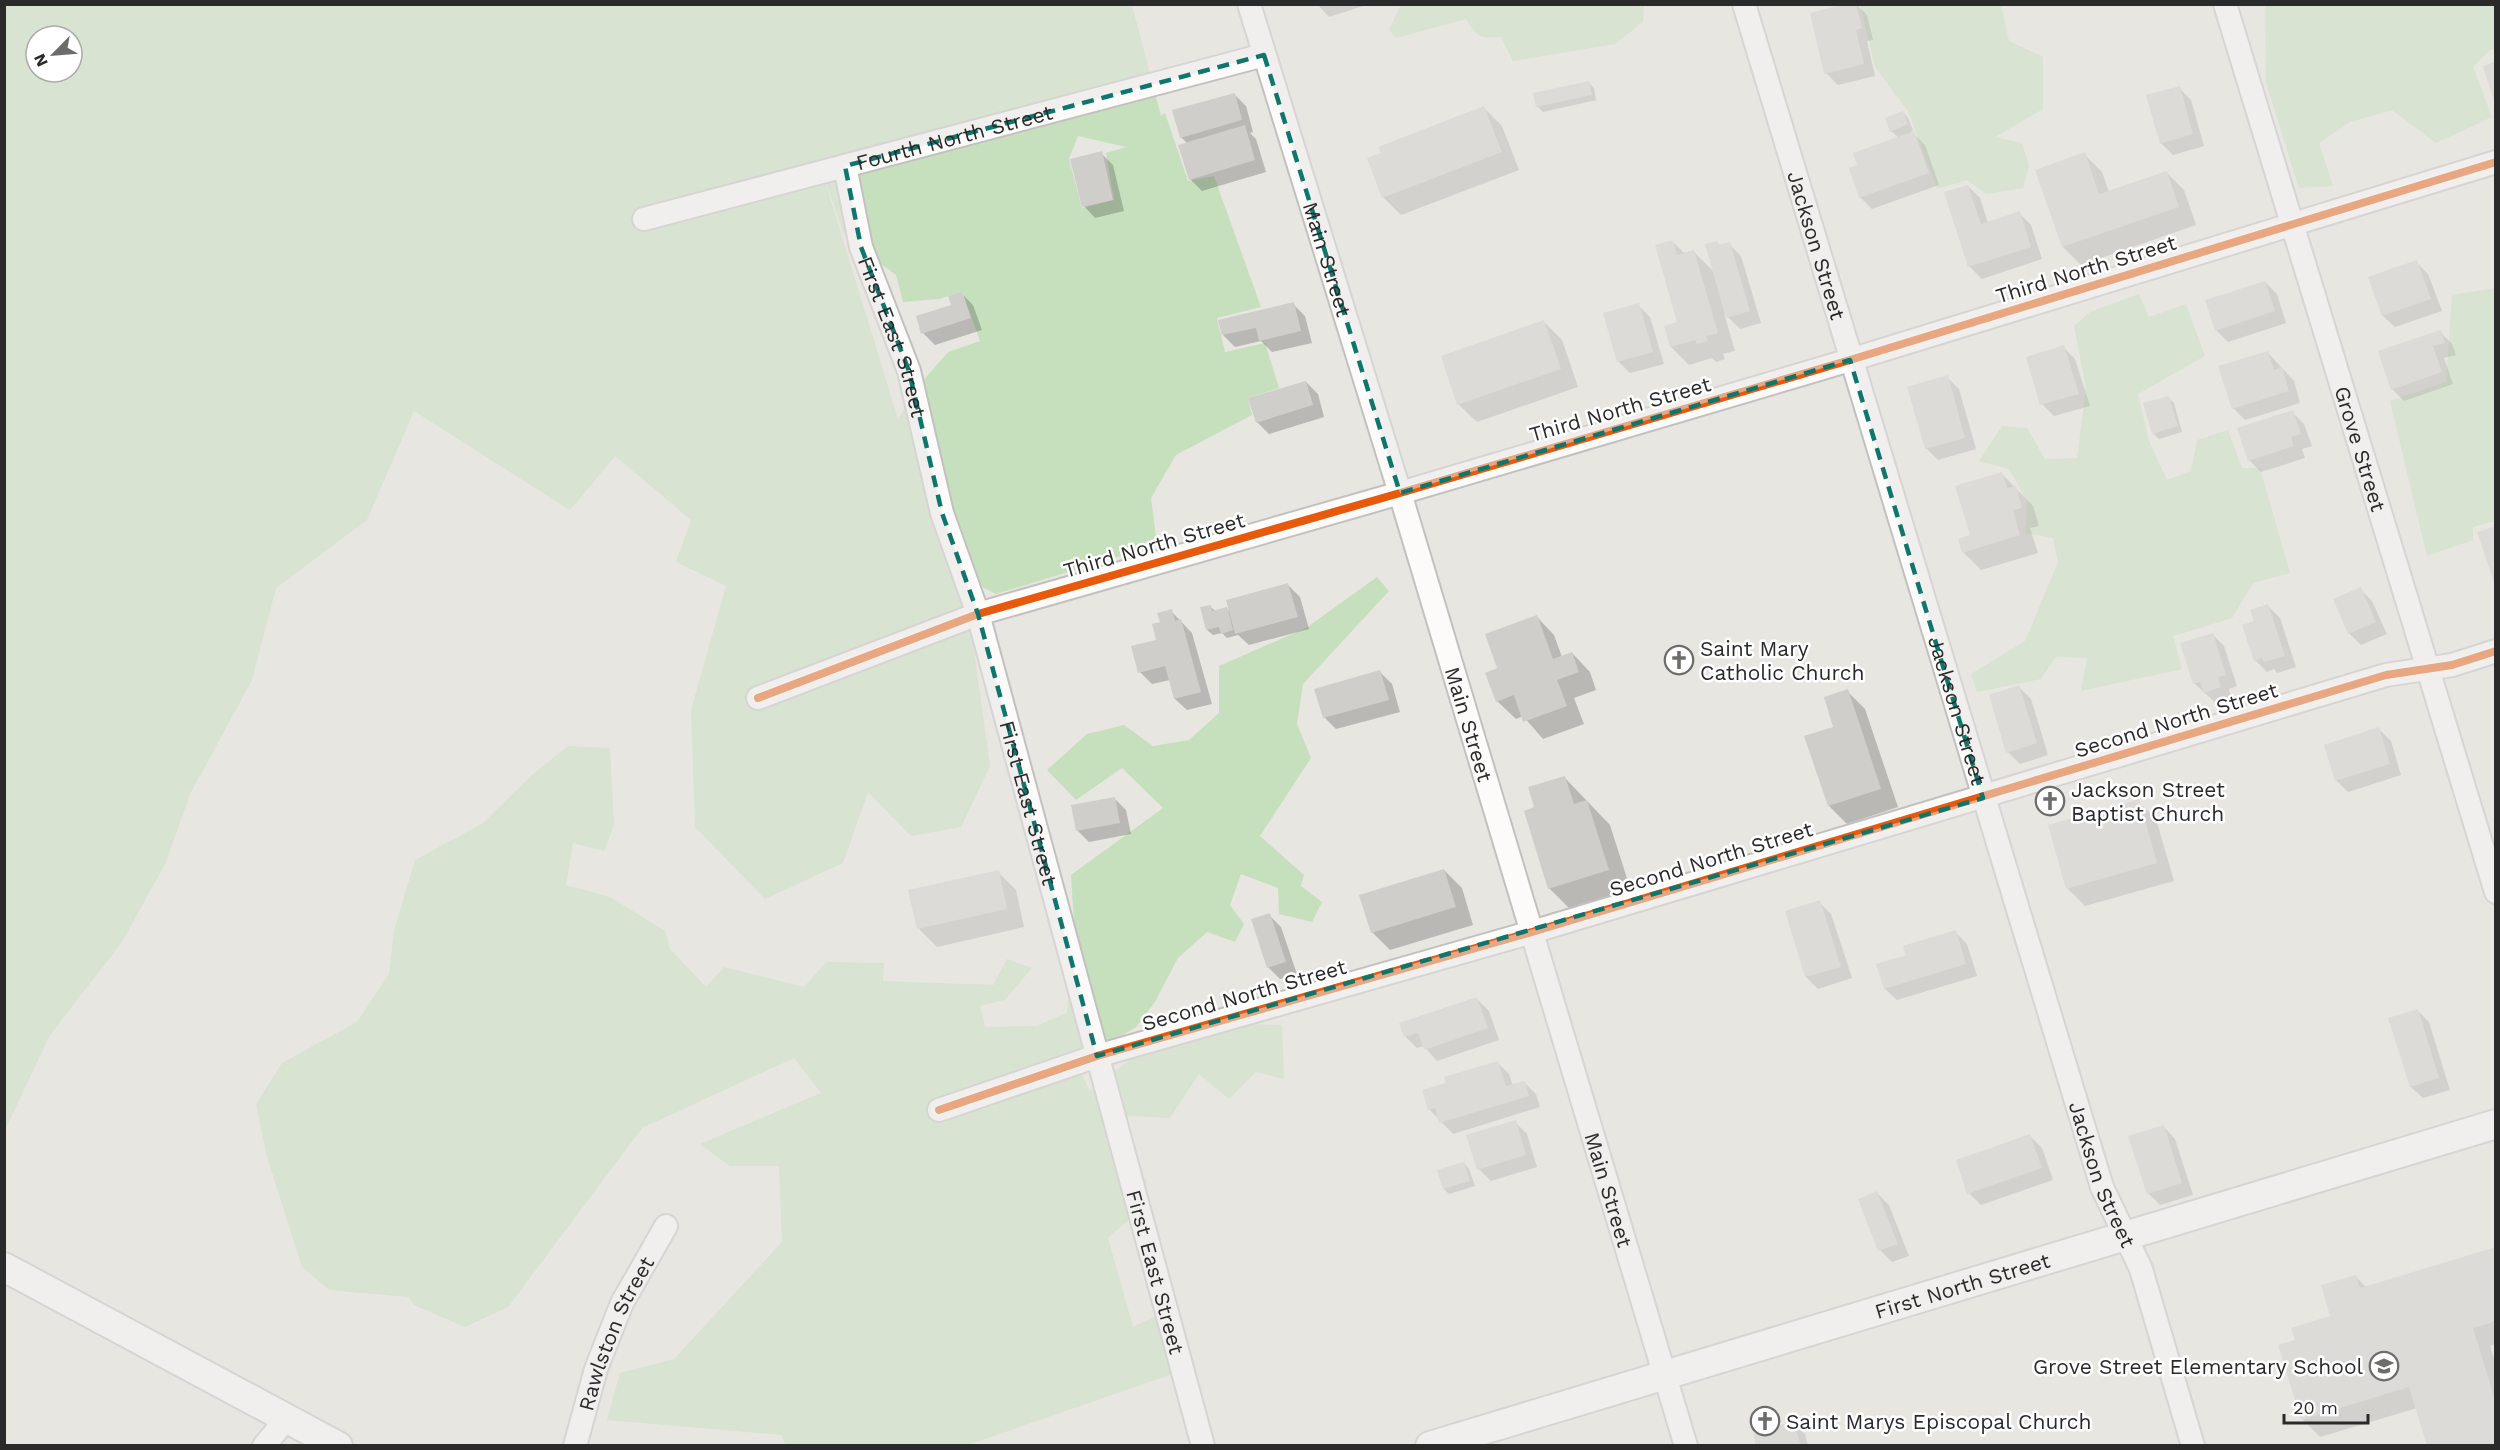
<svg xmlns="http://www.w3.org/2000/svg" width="2500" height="1450" font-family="'Work Sans',sans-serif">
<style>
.green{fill:#c6e0bd;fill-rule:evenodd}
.shadow{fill:#0003}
.building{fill:#cfceca}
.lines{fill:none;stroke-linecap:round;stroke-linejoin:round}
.minor-casing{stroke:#c2c1c0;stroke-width:26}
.tertiary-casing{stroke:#c2c1c0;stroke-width:32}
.minor{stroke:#fcfbfa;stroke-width:22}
.tertiary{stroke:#fcfbfa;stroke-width:28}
.cycleway-casing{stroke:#fff;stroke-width:11}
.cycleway{stroke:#e8590c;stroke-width:8}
.marked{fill:none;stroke:#0f766e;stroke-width:4.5;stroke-dasharray:12 8;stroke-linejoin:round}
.labels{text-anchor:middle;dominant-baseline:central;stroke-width:5;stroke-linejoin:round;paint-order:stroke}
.street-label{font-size:21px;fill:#2a2a2a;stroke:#fff}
.poi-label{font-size:21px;fill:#2a2a2a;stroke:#fff;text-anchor:start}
</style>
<rect width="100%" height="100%" fill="#e8e6e1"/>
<path class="green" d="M 1401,4 L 1644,4 L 1644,5 L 1643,22 L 1615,44 L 1513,61 L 1501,37 C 1480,39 1477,37 1466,19 L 1396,38 L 1389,30 Z
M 5,5 L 1132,5 L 1161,116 L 1165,113 L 1188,181 L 1214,176 L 1261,307 L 1217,318 L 1225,352 L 1265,343 L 1279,388 L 1248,398 L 1252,415 L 1176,455 L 1151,498 L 1157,545 L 996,594 L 968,580 L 914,391 L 948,352 L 980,341 L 962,291 L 939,299 L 903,302 L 896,275 L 845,237 L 821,168 L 898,419 L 912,397 L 965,584 L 990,766 L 961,827 L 911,836 L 868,792 L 843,863 L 765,899 L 695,827 L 691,710 L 726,586 L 676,562 L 691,520 L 615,456 L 570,510 L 414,411 L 367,520 L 276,588 L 252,680 L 190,794 L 166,862 L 122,942 L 50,1035 L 5,1130 ZM 36,36 L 72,36 L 72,72 L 36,72 ZM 1078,136 L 1126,147 L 1106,153 L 1114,200 L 1082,208 L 1069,159 Z
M 1860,5 L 2001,5 L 2009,41 L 2043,57 L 2043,109 L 1995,137 L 2022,143 L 2029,166 L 2023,188 L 1986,194 L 1967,180 L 1937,189 L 1908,111 L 1875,67 Z
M 2265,5 L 2495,5 L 2495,49 L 2490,50 L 2473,67 L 2492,117 L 2436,143 L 2392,110 L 2350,122 L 2319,143 L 2333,186 L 2299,188 L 2266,83 Z
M 2495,288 L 2495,521 L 2473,527 L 2473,540 L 2427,556 L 2390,401 L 2446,382 L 2452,295 Z
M 2139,294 L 2149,317 L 2186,304 L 2205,356 L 2138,394 L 2149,441 L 2167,480 L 2191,471 L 2197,440 L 2228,430 L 2242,468 L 2260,468 L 2290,573 L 2253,583 L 2232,618 L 2173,636 L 2182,669 L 2081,691 L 2087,658 L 2056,657 L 2041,679 L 1977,692 L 1971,674 L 2025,641 L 2058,562 L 2053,538 L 2026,533 L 2027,501 L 2009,469 L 1979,461 L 2002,426 L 2027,428 L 2045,459 L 2077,458 L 2086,388 L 2074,326 L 2090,312 Z
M 1377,577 L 1389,591 L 1303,684 L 1297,724 L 1311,758 L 1260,836 L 1304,875 L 1301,886 L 1322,902 L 1312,922 L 1279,914 L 1278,888 L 1241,874 L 1230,905 L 1244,924 L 1235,942 L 1207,932 L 1178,958 L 1155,1002 L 1136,1027 L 1076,1063 L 1090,1091 L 1161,1035 L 1204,1024 L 1282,1025 L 1284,1079 L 1256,1072 L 1229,1099 L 1199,1074 L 1170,1118 L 1128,1116 L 1105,1139 L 1147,1181 L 1138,1212 L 1108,1238 L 1133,1327 L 1166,1311 L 1178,1372 L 968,1445 L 786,1445 L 781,1435 L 607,1420 L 620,1373 L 674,1359 L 782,1242 L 779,1166 L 730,1166 L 700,1144 L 821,1093 L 794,1058 L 642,1128 L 508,1307 L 465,1327 L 414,1305 L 409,1297 L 329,1290 L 302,1267 L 267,1157 L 256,1104 L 282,1063 L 357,1022 L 389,974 L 394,931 L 415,860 L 482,824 L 532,775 L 568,746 L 610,748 L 614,825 L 604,851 L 573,843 L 566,885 L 610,897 L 665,931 L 670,949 L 706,987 L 724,967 L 804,987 L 826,962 L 884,963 L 883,981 L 993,985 L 1007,959 L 1032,968 L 1005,1000 L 980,1006 L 985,1027 L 1036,1026 L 1067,1013 L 1074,923 L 1071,875 L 1163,808 L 1122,768 L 1076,800 L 1047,770 L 1087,734 L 1124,725 L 1153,746 L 1189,740 L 1219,713 L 1219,666 L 1306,628 Z"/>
<path class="shadow" d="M 1317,4 L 1369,4 L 1329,17 Z
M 1856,4 L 1867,15 L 1873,40 L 1867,41 L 1875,76 L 1838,85 L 1826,73 Z
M 1588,82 L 1594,88 L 1596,100 L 1543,112 L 1537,106 Z
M 2179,88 L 2191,100 L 2204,146 L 2173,155 L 2161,143 Z
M 1234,94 L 1246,106 L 1253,132 L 1250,133 L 1256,139 L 1266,172 L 1202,191 L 1190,179 L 1188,144 L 1181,137 Z
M 1484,108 L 1502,126 L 1519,170 L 1401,215 L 1383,197 Z
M 1903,112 L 1908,118 L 1913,130 L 1911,131 L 1925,145 L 1939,185 L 1872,209 L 1860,197 L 1858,166 L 1899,138 L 1891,131 Z
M 1101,153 L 1113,165 L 1124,211 L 1095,218 L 1084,206 Z
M 2084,154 L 2102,172 L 2109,192 L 2166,172 L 2184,190 L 2196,225 L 2081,265 L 2063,247 L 2037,171 Z
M 1968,186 L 1980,198 L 1988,223 L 2019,213 L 2031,225 L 2042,259 L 1982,279 L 1970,267 L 1946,193 Z
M 1673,242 L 1685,254 L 1694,252 L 1715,273 L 1717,242 L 1721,246 L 1729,244 L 1741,256 L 1761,323 L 1740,329 L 1724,313 L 1735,351 L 1723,354 L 1725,359 L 1716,362 L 1712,358 L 1689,365 L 1671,347 L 1679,323 Z
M 2416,262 L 2428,274 L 2442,311 L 2395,327 L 2383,316 L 2370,278 Z
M 2265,282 L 2277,294 L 2286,323 L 2228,342 L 2216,330 Z
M 961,293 L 973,305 L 982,330 L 935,345 L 923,333 L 953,306 Z
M 1293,304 L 1305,316 L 1312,343 L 1272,352 L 1261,341 L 1235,347 L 1223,335 Z
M 1638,305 L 1650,317 L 1664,364 L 1630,373 L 1618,361 Z
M 1544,322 L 1562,340 L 1578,387 L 1477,422 L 1458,404 Z
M 2440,332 L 2452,344 L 2456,355 L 2444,358 L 2453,384 L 2404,401 L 2392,389 Z
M 2063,347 L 2075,359 L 2090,406 L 2054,416 L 2042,404 Z
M 2268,353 L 2294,381 L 2300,403 L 2245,420 L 2233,408 Z
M 1947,377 L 1959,389 L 1976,449 L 1938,460 L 1926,448 Z
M 1306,382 L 1318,394 L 1324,417 L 1269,434 L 1257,422 Z
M 2168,397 L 2174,403 L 2182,432 L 2159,439 L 2153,433 Z
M 2292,412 L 2304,424 L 2312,446 L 2302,449 L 2305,458 L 2261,472 L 2249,460 Z
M 2002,474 L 2033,506 L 2039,526 L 2030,528 L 2038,553 L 1981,570 L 1963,552 Z
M 1288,585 L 1300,597 L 1309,629 L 1249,645 L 1238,635 L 1227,638 L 1222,633 L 1213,635 L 1207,630 L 1210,606 L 1215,611 L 1226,608 L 1231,613 Z
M 2360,589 L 2372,601 L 2387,634 L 2361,645 L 2349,633 L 2335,600 Z
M 2268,606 L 2280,618 L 2296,667 L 2277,673 L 2274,669 L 2267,672 L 2255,660 L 2256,622 Z
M 1171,611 L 1192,633 L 1212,704 L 1187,710 L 1175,699 L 1170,680 L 1152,684 L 1140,672 L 1158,641 L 1162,623 Z
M 1536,616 L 1554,635 L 1562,657 L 1572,653 L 1590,672 L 1596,690 L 1574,698 L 1584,724 L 1543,739 L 1523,716 L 1516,719 L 1497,701 L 1499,669 Z
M 2212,634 L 2224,646 L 2237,686 L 2229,689 L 2232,699 L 2217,704 L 2194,683 Z
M 1380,672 L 1392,684 L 1400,712 L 1336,729 L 1324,717 Z
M 2019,687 L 2031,699 L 2048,755 L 2020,764 L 2008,752 Z
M 1847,691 L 1865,709 L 1898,807 L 1847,824 L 1829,806 L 1835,728 Z
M 2379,729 L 2391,741 L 2401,775 L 2348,792 L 2336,780 Z
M 1565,778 L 1610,825 L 1632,894 L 1573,912 L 1549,888 L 1536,808 Z
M 1114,798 L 1126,810 L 1131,834 L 1089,842 L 1077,830 Z
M 2138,801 L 2156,819 L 2174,881 L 2085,906 L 2067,888 Z
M 1444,870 L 1462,888 L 1473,925 L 1390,950 L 1372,932 Z
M 998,872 L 1016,890 L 1024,927 L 937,947 L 919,929 Z
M 1819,902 L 1831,914 L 1852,978 L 1818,989 L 1806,977 Z
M 1269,915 L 1281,927 L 1297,974 L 1280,979 L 1268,967 Z
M 1955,932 L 1967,944 L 1977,976 L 1897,1000 L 1885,989 L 1908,956 Z
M 1477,999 L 1489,1011 L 1499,1040 L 1437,1061 L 1424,1046 L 1417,1048 L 1405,1036 Z
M 2417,1010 L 2429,1022 L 2450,1090 L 2423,1098 L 2411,1087 Z
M 1497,1062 L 1509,1074 L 1513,1086 L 1524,1082 L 1536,1094 L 1540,1107 L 1453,1134 L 1430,1110 L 1424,1091 L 1448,1084 Z
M 1515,1122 L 1527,1134 L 1537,1167 L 1491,1181 L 1479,1169 Z
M 2164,1127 L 2175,1139 L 2193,1195 L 2160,1205 L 2148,1193 Z
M 2030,1136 L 2042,1148 L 2053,1180 L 1981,1205 L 1969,1193 Z
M 1464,1163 L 1469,1169 L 1475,1186 L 1449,1194 L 1444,1189 Z
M 1877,1193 L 1889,1205 L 1909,1256 L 1892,1262 L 1880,1250 L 1860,1200 Z
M 2496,1249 L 2496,1344 L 2490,1346 L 2496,1365 L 2496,1446 L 2417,1408 L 2320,1437 L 2302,1419 L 2297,1341 L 2332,1317 L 2355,1276 L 2367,1288 Z
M 1793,1423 L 1805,1434 L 1808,1446 L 1758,1446 Z"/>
<path class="building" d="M 1845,4 L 1856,4 L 1862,28 L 1856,30 L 1864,64 L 1824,74 L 1810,13 Z
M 2496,61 L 2496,103 L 2495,103 L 2483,66 Z
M 1589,81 L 1592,95 L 1536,107 L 1533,93 Z
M 2180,86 L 2193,134 L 2160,144 L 2146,95 Z
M 1235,93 L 1242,120 L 1180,138 L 1172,110 Z
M 1484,106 L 1502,152 L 1382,198 L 1367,158 L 1381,153 L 1378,147 Z
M 1903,111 L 1908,124 L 1890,132 L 1885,118 Z
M 1245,125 L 1255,160 L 1189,180 L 1178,145 Z
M 1914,131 L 1929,173 L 1859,198 L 1849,168 L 1857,165 L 1853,153 Z
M 1102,151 L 1113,200 L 1082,207 L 1070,159 Z
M 2085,152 L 2099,194 L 2167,171 L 2179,207 L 2062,247 L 2035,170 Z
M 1968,185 L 1981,224 L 2020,211 L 2031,247 L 1968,267 L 1944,192 Z
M 1673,240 L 1677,255 L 1694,250 L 1718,333 L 1706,336 L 1708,341 L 1697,344 L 1695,340 L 1670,347 L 1664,326 L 1677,322 L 1655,245 Z
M 1717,241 L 1719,245 L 1730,242 L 1750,311 L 1726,318 L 1705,244 Z
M 2417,260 L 2431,299 L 2382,316 L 2368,277 Z
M 2265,281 L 2275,311 L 2215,331 L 2205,300 Z
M 962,291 L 971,318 L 921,334 L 916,316 L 951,305 L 948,296 Z
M 1294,302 L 1301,331 L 1259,341 L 1256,328 L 1222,335 L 1218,320 Z
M 1639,303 L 1653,352 L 1617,362 L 1603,313 Z
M 1544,320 L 1561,369 L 1457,405 L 1441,356 Z
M 2441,330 L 2445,343 L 2433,346 L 2442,372 L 2391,390 L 2378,351 Z
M 2064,345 L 2079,394 L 2040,405 L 2026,357 Z
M 2268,351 L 2274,370 L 2282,367 L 2289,391 L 2232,409 L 2218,366 Z
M 1948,375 L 1965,438 L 1925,449 L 1907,387 Z
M 1306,381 L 1313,405 L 1256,423 L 1248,398 Z
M 2169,396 L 2178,426 L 2152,434 L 2143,403 Z
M 2293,410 L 2301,434 L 2291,437 L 2294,446 L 2248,461 L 2237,428 Z
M 2002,472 L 2007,488 L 2016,486 L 2022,508 L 2013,510 L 2020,535 L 1962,553 L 1958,539 L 1970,535 L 1955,486 Z
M 2496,526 L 2496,585 L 2495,585 L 2477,532 Z
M 1288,583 L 1298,617 L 1235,634 L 1226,600 Z
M 2361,587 L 2376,622 L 2348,634 L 2333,599 Z
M 2268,604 L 2285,656 L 2264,662 L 2262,658 L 2254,661 L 2242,625 L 2254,621 L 2250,610 Z
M 1211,605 L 1212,611 L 1227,607 L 1233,630 L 1221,634 L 1219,627 L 1206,630 L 1200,607 Z
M 1172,609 L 1175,621 L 1181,619 L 1201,692 L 1174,699 L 1165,666 L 1138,673 L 1131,646 L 1156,640 L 1152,624 L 1160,622 L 1157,613 Z
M 1537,615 L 1553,659 L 1572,652 L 1579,672 L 1557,680 L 1567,706 L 1523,722 L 1514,695 L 1496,702 L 1485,673 L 1497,668 L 1485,634 Z
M 2213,633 L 2226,675 L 2218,677 L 2221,687 L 2204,693 L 2200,682 L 2193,684 L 2180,643 Z
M 1380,670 L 1389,700 L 1323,718 L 1314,689 Z
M 2019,685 L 2037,743 L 2006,753 L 1989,695 Z
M 1848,689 L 1881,789 L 1828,806 L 1804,736 L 1833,727 L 1824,697 Z
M 2379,727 L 2390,764 L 2335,781 L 2324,745 Z
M 1565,776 L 1574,804 L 1587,800 L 1609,870 L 1548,889 L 1524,811 L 1534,807 L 1528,787 Z
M 1115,797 L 1120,823 L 1076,831 L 1071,805 Z
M 2139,799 L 2157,863 L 2066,889 L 2048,825 Z
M 1444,869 L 1456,907 L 1371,933 L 1359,895 Z
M 999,870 L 1007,909 L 917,929 L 908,890 Z
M 1820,900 L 1841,967 L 1805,977 L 1785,911 Z
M 1270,913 L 1286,962 L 1267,968 L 1251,919 Z
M 1956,930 L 1966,964 L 1884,989 L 1876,964 L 1906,955 L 1903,946 Z
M 1477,997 L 1488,1028 L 1424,1050 L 1418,1033 L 1404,1037 L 1399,1023 Z
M 2418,1009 L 2439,1078 L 2410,1087 L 2388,1018 Z
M 1498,1061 L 1506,1086 L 1525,1081 L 1529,1096 L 1439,1123 L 1435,1108 L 1428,1110 L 1422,1090 L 1446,1083 L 1444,1077 Z
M 1516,1120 L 1526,1155 L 1477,1170 L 1466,1135 Z
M 2164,1125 L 2182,1183 L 2147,1194 L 2128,1136 Z
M 2030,1134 L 2042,1168 L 1967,1194 L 1956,1160 Z
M 1464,1162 L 1470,1181 L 1443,1189 L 1437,1170 Z
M 1877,1191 L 1898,1244 L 1878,1251 L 1858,1199 Z
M 2496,1247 L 2496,1321 L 2473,1328 L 2496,1403 L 2496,1446 L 2427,1446 L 2409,1387 L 2301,1420 L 2278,1345 L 2295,1340 L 2291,1328 L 2330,1316 L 2321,1285 L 2356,1275 L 2360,1288 Z
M 1793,1421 L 1801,1446 L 1756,1446 L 1753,1434 Z"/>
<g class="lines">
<g class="minor-casing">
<g id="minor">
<path id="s1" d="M 1249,4 L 1400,493 L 1686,1446"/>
<path id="s2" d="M 1744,4 L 2102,1187 L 2141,1269 L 2193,1446"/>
<path id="s3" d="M 2225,4 L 2496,892"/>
<path id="s4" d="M 845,166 L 861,247 L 909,371 L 942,513 L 978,614 L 1203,1446"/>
<path id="s5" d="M 644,219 L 1264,55"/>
<path d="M 758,698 L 978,614 L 1400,493 L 1850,360 L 2496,162"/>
<path d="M 939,1110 L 1097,1056 L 1532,932 L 2386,675 L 2452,665 L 2496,651"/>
<path d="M 264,1446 L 287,1418"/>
<path id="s6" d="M 575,1446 L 596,1369 L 622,1303 L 666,1226"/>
</g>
</g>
<g class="tertiary-casing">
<g id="tertiary">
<path d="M 4,1267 L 338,1446"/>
<path id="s7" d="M 1430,1446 L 2496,1124"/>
</g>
</g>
<use href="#minor" class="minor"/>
<use href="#tertiary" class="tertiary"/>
<g class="cycleway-casing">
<path id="cycleway" d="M 758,698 L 978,614 L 1400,493 L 1850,360 L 2496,162
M 939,1110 L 1097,1056 L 1532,932 L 2386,675 L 2452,665 L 2496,651"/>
</g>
<use href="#cycleway" class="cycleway"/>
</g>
<path d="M0 0H2500V1450H0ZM 1264,55 L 1400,493 L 1850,360 L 1983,798 L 1097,1056 L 978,614 L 942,513 L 909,371 L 861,247 L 845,166 Z" fill="#e8e6e1" fill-opacity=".55" fill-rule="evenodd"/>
<path class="marked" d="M 1264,55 L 1400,493 L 1850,360 L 1983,798 L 1097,1056 L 978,614 L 942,513 L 909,371 L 861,247 L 845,166 Z"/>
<defs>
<g id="church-ring" transform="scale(1.5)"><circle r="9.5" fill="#fff" stroke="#6c6c6a" stroke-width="1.5"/><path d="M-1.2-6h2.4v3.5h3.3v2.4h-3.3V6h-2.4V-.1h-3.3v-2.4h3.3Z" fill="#6c6c6a"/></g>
<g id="school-ring" transform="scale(1.5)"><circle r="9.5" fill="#fff" stroke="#6c6c6a" stroke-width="1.5"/><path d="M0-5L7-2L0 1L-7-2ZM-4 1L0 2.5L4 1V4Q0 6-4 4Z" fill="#6c6c6a"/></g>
</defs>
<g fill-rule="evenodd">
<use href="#church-ring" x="1679" y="660"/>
<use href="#church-ring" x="2050" y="801"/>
<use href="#school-ring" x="2384" y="1366"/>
<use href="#church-ring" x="1765" y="1421"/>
</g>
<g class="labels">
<g class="street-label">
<text stroke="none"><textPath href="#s5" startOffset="321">Fourth North Street</textPath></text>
<text stroke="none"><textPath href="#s2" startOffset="252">Jackson Street</textPath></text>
<text stroke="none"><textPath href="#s1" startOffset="267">Main Street</textPath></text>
<text transform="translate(2086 269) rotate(-17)">Third North Street</text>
<text stroke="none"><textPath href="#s4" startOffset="178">First East Street</textPath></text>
<text transform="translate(1620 409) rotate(-16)">Third North Street</text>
<text stroke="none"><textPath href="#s3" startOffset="465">Grove Street</textPath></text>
<text transform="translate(1154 545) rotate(-16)">Third North Street</text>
<text stroke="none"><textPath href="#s2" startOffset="738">Jackson Street</textPath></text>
<text transform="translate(2176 720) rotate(-17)">Second North Street</text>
<text stroke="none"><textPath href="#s1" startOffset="753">Main Street</textPath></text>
<text stroke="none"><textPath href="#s4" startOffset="664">First East Street</textPath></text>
<text transform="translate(1711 859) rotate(-17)">Second North Street</text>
<text transform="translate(1244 995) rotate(-16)">Second North Street</text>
<text stroke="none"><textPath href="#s2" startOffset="1224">Jackson Street</textPath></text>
<text stroke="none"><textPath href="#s1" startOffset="1239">Main Street</textPath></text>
<text stroke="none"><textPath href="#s4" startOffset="1150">First East Street</textPath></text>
<text stroke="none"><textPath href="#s7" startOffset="556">First North Street</textPath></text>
<text stroke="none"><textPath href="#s6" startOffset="120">Rawlston Street</textPath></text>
</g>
<g class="poi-label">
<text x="1700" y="648">Saint Mary<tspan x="1700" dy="24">Catholic Church</tspan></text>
<text x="2071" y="789">Jackson Street<tspan x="2071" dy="24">Baptist Church</tspan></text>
<text x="2363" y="1366" text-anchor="end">Grove Street Elementary School</text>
<text x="1786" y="1421">Saint Marys Episcopal Church</text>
</g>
</g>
<rect width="2500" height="1450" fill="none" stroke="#2a2a2a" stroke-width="12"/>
<g transform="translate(54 54) rotate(245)"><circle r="28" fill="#ffffff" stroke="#aaaaaa" stroke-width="1.5"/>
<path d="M0-4.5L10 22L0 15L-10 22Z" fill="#6c6c6a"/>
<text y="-9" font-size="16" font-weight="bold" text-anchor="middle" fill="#2a2a2a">N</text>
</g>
<path d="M2284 1414v9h84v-9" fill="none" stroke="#2a2a2a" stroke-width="3"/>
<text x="2293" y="1414" font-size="18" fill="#2a2a2a" stroke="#ffffff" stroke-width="4.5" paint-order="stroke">20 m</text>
</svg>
